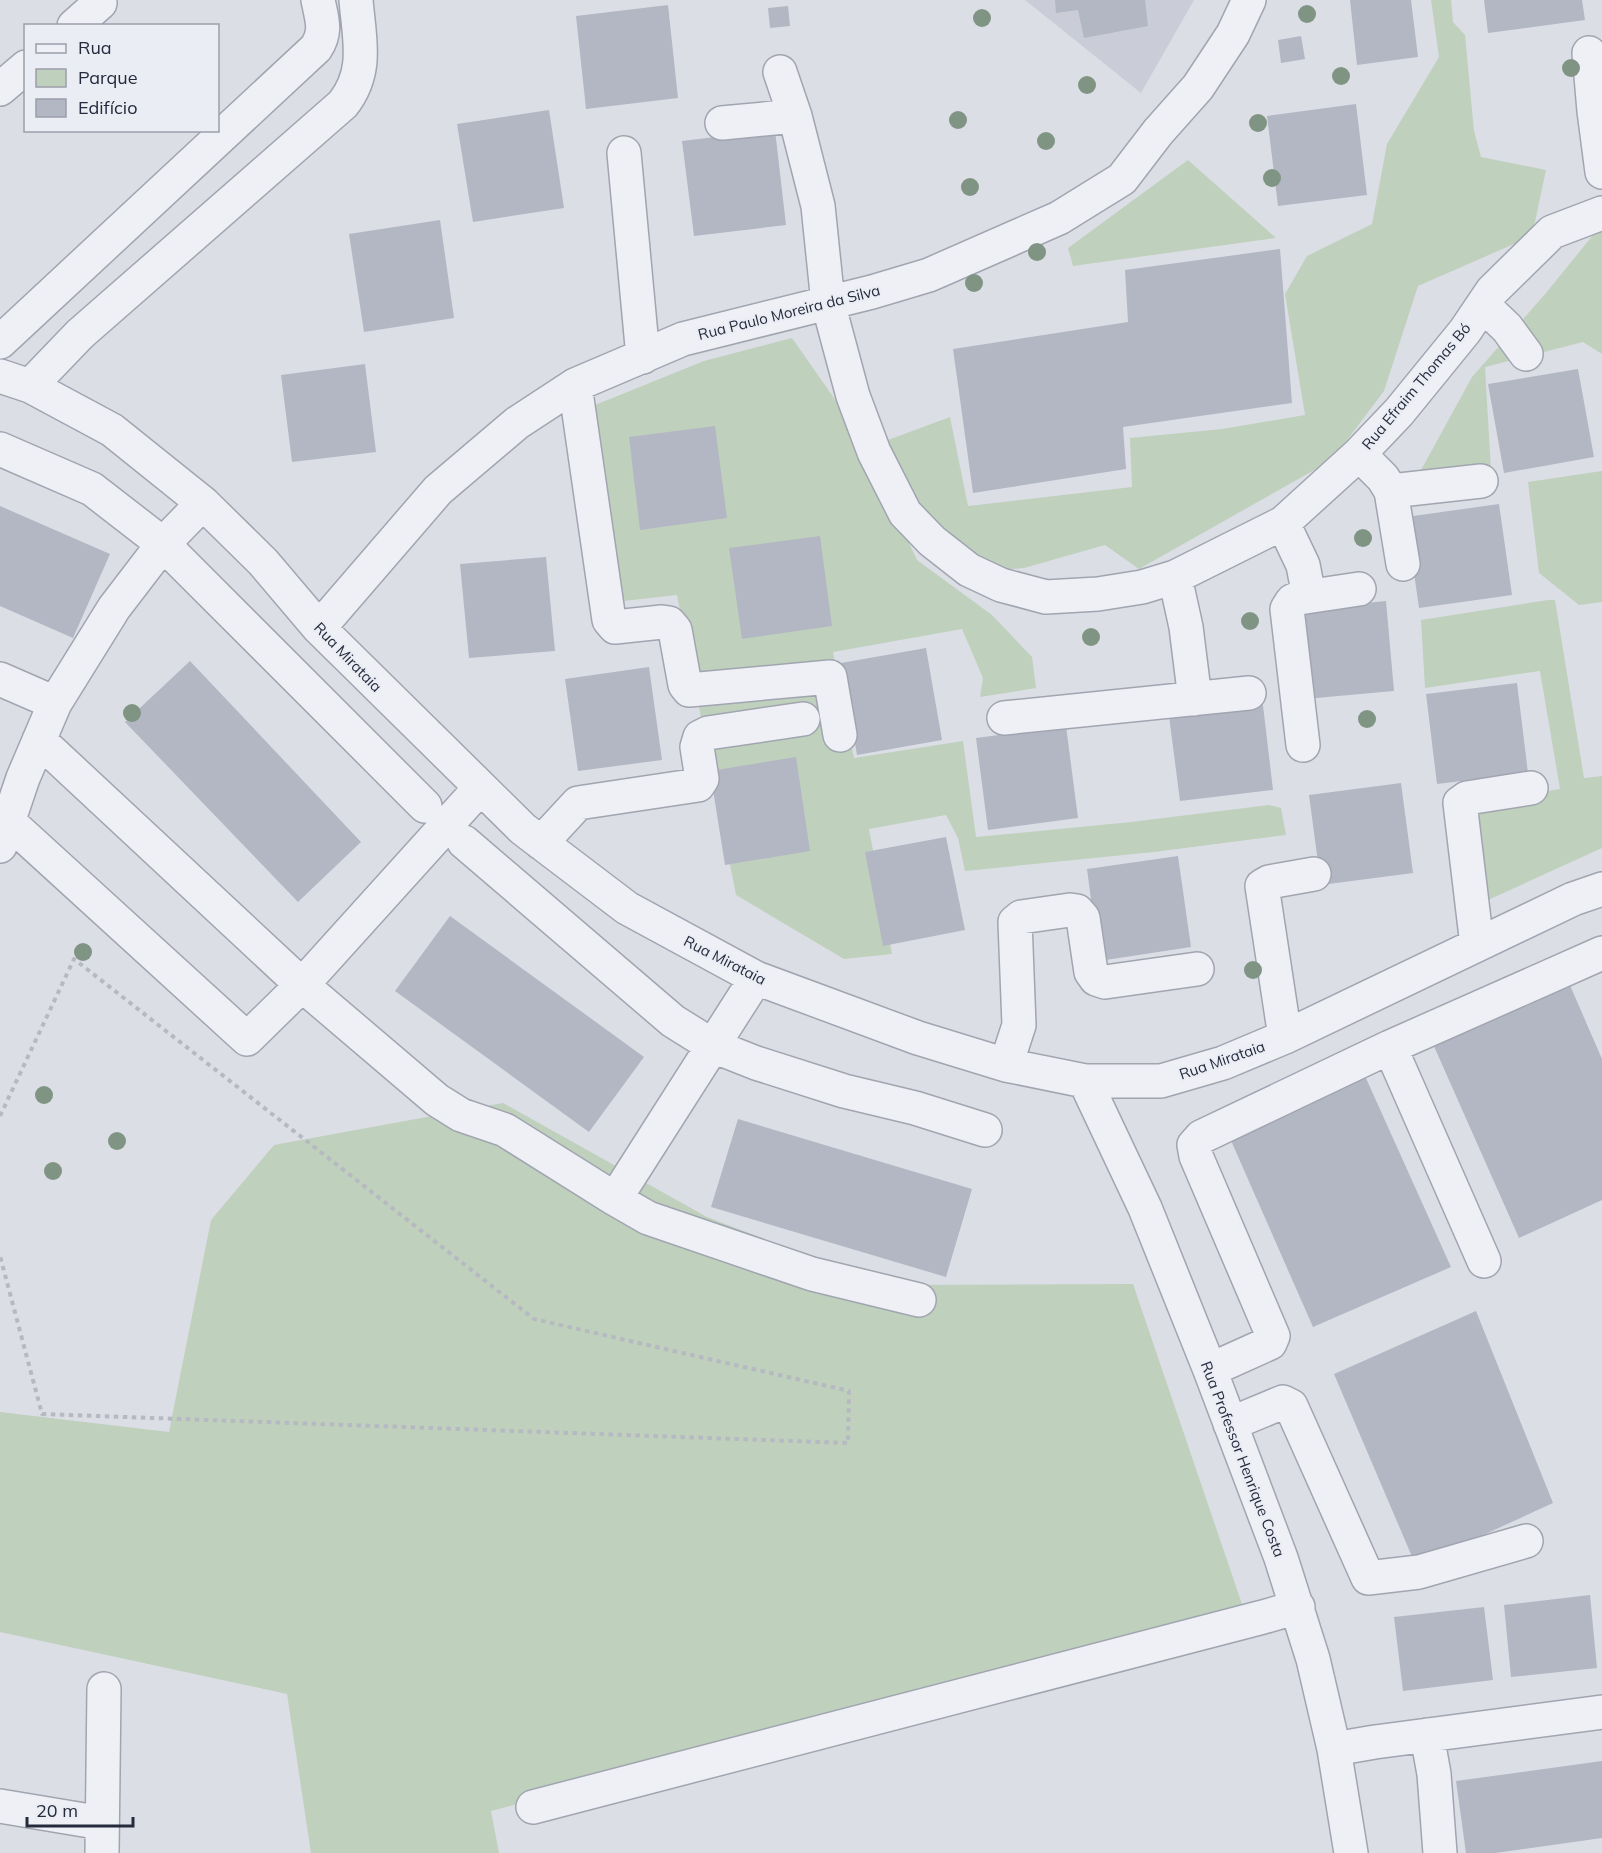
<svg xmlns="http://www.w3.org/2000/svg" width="1602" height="1853" font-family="Mulish,sans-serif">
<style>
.built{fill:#cacdd8}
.green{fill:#bfd0bd}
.building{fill:#b3b7c3}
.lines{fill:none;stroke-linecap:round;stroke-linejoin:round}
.minor-casing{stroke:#a1a5b0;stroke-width:36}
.path{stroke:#b6b9c1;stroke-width:4;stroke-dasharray:4.5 4.5;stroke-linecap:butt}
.minor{stroke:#eef0f5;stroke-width:33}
.tree{fill:#809484}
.labels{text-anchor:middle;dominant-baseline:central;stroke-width:4.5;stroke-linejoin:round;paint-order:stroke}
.street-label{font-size:15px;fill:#252b3d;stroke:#ebedf4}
</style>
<rect width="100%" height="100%" fill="#dcdee6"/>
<path class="built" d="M 1025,0 L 1194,0 L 1141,93 Z"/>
<path class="green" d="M 1431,0 L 1451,0 L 1453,22 L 1465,35 L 1474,131 L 1481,157 L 1546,170 L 1532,236 L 1418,286 L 1384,391 L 1332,460 L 1139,569 L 1105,545 L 1024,568 L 988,571 L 943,540 L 877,444 L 950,417 L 968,506 L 1132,487 L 1130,438 L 1222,429 L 1305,415 L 1285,294 L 1307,256 L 1372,224 L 1387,144 L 1439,57 Z
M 1188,160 L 1276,238 L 1073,266 L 1068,248 Z
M 1602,224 L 1602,354 L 1583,342 L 1485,367 L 1491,471 L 1415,481 L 1472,377 L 1546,293 Z
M 792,338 L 834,398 L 883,488 L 917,560 L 992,615 L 1032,657 L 1036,688 L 980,697 L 983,678 L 962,629 L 833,652 L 854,758 L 963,741 L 976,837 L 1131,822 L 1269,805 L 1281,808 L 1286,835 L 1154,852 L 965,871 L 958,838 L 946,815 L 869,829 L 892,954 L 844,959 L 736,895 L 677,595 L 615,602 L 595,405 L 704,361 Z
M 1602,471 L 1602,602 L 1579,605 L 1539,573 L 1528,482 Z
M 1548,600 L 1555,600 L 1584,778 L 1602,776 L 1602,848 L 1488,900 L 1473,805 L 1560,789 L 1540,671 L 1425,688 L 1421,620 Z
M 503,1103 L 707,1217 L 883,1285 L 1133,1284 L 1244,1610 L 491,1811 L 499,1853 L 311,1853 L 287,1694 L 0,1632 L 0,1412 L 169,1432 L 211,1220 L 274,1145 Z"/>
<path class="building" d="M 1055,0 L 1145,0 L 1148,26 L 1084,38 L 1078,10 L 1056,13 Z
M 1350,0 L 1411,0 L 1418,57 L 1357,65 Z
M 1484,0 L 1582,0 L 1585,20 L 1488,33 Z
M 668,5 L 678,98 L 586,109 L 576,16 Z
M 788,6 L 790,26 L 770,28 L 768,8 Z
M 1301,36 L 1305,59 L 1281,63 L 1278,40 Z
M 1356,104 L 1367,195 L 1278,206 L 1267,116 Z
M 549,110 L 564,208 L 473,222 L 457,124 Z
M 775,130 L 786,225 L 694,236 L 682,141 Z
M 440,220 L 454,318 L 364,332 L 349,234 Z
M 1280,249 L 1292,403 L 1123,427 L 1126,469 L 973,493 L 953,349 L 1128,322 L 1125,270 Z
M 365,364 L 376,452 L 292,462 L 281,375 Z
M 1578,369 L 1594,457 L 1504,473 L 1488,384 Z
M 715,426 L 727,518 L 640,530 L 629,437 Z
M 1499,504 L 1512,595 L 1419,608 L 1406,517 Z
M 0,506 L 110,554 L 73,638 L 0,606 Z
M 820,536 L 832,626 L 742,639 L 729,548 Z
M 546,557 L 555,651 L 469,658 L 460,564 Z
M 1386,601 L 1394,691 L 1305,699 L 1297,610 Z
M 926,648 L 942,740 L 857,755 L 841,663 Z
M 190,661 L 361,842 L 298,902 L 125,722 Z
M 649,667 L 662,760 L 578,771 L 565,679 Z
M 1517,683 L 1528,773 L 1437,784 L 1426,694 Z
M 1262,697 L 1273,790 L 1180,801 L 1168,708 Z
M 1066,726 L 1078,818 L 988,830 L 976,738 Z
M 796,757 L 810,851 L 725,865 L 710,771 Z
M 1401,783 L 1413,873 L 1321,885 L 1309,795 Z
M 946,837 L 965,930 L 883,946 L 865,852 Z
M 1178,856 L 1191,947 L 1099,961 L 1087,869 Z
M 450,916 L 644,1057 L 589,1132 L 395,991 Z
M 1569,983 L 1602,1059 L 1602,1200 L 1519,1238 L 1433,1044 Z
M 1365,1076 L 1451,1267 L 1313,1327 L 1229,1136 Z
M 738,1119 L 972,1189 L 946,1277 L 711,1207 Z
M 1476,1311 L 1553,1503 L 1416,1566 L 1334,1374 Z
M 1590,1595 L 1597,1668 L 1511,1677 L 1504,1605 Z
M 1484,1607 L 1493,1680 L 1403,1691 L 1394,1617 Z
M 1602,1761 L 1602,1838 L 1495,1853 L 1466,1853 L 1456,1781 Z"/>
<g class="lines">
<g class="minor-casing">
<path id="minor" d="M 74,26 L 100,3
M 1589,53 L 1594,111 L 1602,172
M 780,72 L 795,116 L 818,206 L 828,303 L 853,396 L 874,452 L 905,513 L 932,541 L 969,570 L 1001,585 L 1046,597 L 1098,594 L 1142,587 L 1175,577 L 1283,523 L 1359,454 L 1399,412 L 1465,331 L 1492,291 L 1552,232 L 1602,213
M 0,89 L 26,67
M 722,123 L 795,116
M 624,153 L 643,357
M 1483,305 L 1507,328 L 1526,354
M 0,342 L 316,48 C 327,31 322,20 318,0
M 0,376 L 30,386 L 112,430 L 203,503 L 263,562 L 319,628 L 523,829 L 627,908 L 756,978 L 918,1038 L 1006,1065 L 1085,1081 L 1161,1081 L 1223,1063 L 1285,1037 L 1573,899 L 1602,889
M 575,385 L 609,620 L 615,627 L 662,622 L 669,623 L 675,630 L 685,685 L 689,690 L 830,677 L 840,735
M 30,386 L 80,334 L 343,104 C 369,71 359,38 356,0
M 0,449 L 92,489 L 163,544 L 425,806
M 1359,454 L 1383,478 L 1391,491 L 1403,564
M 1391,491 L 1481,481
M 1283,523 L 1303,565 L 1309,596
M 1175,577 L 1186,627 L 1195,699
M 319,628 L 438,490 L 517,423 L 575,385 L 683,339 L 872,292 L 929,275 L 1059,218 L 1122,179 L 1158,132 L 1198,87 L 1233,34 L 1249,0
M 0,679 L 55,703
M 1004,718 L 1249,693
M 39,740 L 302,985 L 437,1100 L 461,1115 L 505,1130 L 615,1199 L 648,1218 L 812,1274 L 919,1300
M 1303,745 L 1287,609 L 1292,601 L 1299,598 L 1359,589
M 9,822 L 247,1039 L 302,985 L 480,788
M 464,842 L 673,1021 L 713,1046 L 756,1063 L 844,1091 L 915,1108 L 985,1130
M 541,843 L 578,803 L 698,785 L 702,779 L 697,747 L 700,737 L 708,733 L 803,719
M 0,846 L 23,778 L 55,703 L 114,608 L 163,544 L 203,503
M 1477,945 L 1460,803 L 1467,798 L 1531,788
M 1285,1037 L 1262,886 L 1269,882 L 1314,874
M 1390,1047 L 1484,1261
M 1006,1065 L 1019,1025 L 1015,922 L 1021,917 L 1070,910 L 1077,911 L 1083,918 L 1091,972 L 1096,979 L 1105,982 L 1197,969
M 1085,1081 L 1145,1208 L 1210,1370 L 1281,1558 L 1313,1659 L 1334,1749 L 1351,1853
M 615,1199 L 756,978
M 1210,1370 L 1270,1343 L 1273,1336 L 1196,1156 L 1194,1145 L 1201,1137 L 1390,1047 L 1602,953
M 1230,1424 L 1283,1402 L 1291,1406 L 1368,1578 L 1419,1572 L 1526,1541
M 1427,1735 L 1434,1774 L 1440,1853
M 1334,1749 L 1375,1742 L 1602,1712
M 0,1806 L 102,1823
M 533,1807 L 1263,1617 L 1298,1607
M 102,1853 L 104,1689"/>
</g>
<path class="path" d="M 0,1116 L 74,959 L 534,1319 L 849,1391 L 848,1443 L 42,1414 L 0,1256"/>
<use href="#minor" class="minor"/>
</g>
<g class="tree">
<circle cx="1307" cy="14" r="9"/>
<circle cx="982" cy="18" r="9"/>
<circle cx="1571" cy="68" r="9"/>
<circle cx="1341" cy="76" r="9"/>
<circle cx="1087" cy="85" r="9"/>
<circle cx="958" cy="120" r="9"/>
<circle cx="1258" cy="123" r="9"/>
<circle cx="1046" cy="141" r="9"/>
<circle cx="1272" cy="178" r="9"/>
<circle cx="970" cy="187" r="9"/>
<circle cx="1037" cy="252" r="9"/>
<circle cx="974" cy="283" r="9"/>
<circle cx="1363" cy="538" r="9"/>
<circle cx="1250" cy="621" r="9"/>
<circle cx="1091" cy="637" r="9"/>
<circle cx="132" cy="713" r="9"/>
<circle cx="1367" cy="719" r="9"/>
<circle cx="83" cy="952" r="9"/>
<circle cx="1253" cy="970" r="9"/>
<circle cx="44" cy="1095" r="9"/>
<circle cx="117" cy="1141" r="9"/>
<circle cx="53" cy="1171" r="9"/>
</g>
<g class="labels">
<g class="street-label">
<text transform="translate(789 312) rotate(-14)">Rua Paulo Moreira da Silva</text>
<text transform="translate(1416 386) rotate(-50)">Rua Efraim Thomas Bó</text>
<text transform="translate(348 657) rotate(46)">Rua Mirataia</text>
<text transform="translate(725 960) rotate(27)">Rua Mirataia</text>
<text transform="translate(1222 1060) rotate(-19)">Rua Mirataia</text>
<text transform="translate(1243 1459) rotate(69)">Rua Professor Henrique Costa</text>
</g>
</g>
<rect x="24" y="24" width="195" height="108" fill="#ebedf4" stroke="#9c9fab" stroke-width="1.5"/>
<rect x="36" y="44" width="30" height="9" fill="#eef0f5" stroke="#9c9fab" stroke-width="1.5"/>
<text x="78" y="54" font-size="18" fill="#252b3d">Rua</text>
<rect x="36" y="69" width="30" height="18" fill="#bfd0bd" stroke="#9c9fab" stroke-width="1.5"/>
<text x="78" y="84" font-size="18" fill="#252b3d">Parque</text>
<rect x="36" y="99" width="30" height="18" fill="#b3b7c3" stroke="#9c9fab" stroke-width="1.5"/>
<text x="78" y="114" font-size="18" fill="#252b3d">Edifício</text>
<path d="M27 1817v9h106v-9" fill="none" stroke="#252b3d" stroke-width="3"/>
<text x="36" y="1817" font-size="18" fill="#252b3d" stroke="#ebedf4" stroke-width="4.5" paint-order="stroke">20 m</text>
</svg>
